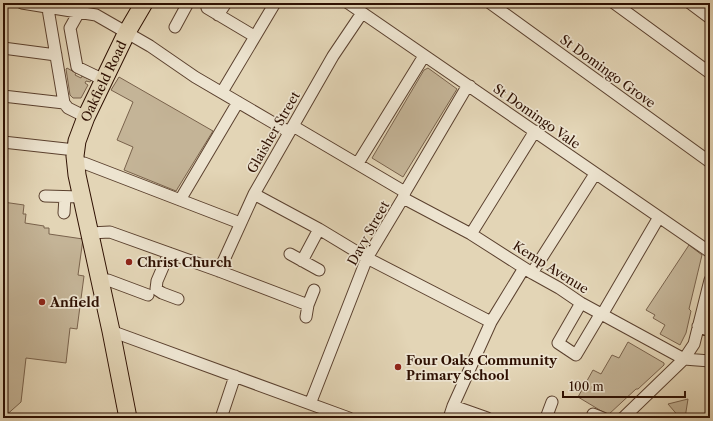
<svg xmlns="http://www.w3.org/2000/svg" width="713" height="421" font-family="'Libre Caslon Text',serif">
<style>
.green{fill:#c4b497;stroke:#79624c}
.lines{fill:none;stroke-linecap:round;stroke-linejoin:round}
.minor-casing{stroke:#5b412f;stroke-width:13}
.highway-casing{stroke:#2e1002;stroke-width:19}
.minor{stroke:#ede4d0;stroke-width:11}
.highway{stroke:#e3d5b6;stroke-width:17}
.poi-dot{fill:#8f2418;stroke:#ede4d0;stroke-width:1.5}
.labels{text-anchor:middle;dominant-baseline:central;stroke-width:3.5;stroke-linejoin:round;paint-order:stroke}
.street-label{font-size:13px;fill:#2e1002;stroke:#ede4d0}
.poi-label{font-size:13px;font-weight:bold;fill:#2e1002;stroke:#ede4d0;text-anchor:start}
</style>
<rect width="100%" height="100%" fill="#e3d5b6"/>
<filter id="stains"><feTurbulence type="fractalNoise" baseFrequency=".005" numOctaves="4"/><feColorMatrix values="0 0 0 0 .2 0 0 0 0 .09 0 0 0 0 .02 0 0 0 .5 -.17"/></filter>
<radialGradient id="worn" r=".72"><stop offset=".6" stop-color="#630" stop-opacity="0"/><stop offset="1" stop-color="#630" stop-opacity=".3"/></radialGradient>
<path class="green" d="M 67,68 L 76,73 L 75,75 L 81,78 L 82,76 L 91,80 L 90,82 L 86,81 L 85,83 L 88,85 L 81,98 L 73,98 L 70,95 L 66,69 Z
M 428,68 L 457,89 L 403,177 L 372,158 L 424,70 Z
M 119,77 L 213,131 L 176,191 L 124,170 L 133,147 L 117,140 L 133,102 L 111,90 Z
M 3,202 L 24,205 L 23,214 L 26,214 L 25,223 L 44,226 L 44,228 L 49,228 L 49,234 L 83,239 L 78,275 L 84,276 L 77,329 L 70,328 L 66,363 L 26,358 L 21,402 L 3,418 Z
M 689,245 L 702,255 L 689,309 L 691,311 L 686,333 L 680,345 L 660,334 L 665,325 L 653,318 L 655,315 L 646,310 Z
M 628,342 L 664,363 L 664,365 L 638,389 L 636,389 L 608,415 L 578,397 L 593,370 L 601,374 L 612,355 L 619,358 Z
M 688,399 L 685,418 L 680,418 L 668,404 Z"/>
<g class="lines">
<g class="minor-casing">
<path id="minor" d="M 22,3 L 96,15 L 150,46 L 195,77 L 289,132
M 47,3 L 64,103 L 68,108 L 86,117
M 348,3 L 710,252
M 490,3 L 710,162
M 614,3 L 710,73
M 690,3 L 710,18
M 207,8 L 254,36
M 79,12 L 70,28 L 77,67 L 104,80
M 218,15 L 226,3
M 175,27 L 188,3
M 3,48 L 56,55
M 222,92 L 275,3
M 3,96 L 64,103
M 293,126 L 405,192
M 3,142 L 75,150
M 75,163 L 84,163 L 240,223
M 358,163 L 424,56
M 254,194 L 319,229 L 367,258 L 491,322
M 45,196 L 81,197
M 403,198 L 471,234 L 532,273 L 559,288 L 581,303 L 684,359 L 710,361
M 180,200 L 238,102
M 64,213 L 65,197
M 90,233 L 110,232 L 219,271 L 308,305
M 471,234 L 535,131
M 169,253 L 157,281 L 156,289 L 162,293 L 178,299
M 290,254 L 319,270
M 302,261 L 319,229
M 219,271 L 254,194 L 333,56 L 362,13
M 532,273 L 595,174
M 100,280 L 108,280 L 148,295
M 581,303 L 558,343 L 576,355 L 601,313
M 603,313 L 659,217
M 306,317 L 308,305 L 314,290
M 698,326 L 710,331
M 111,331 L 349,418
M 310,404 L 367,258 L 403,198 L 405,192 L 465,90 L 470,86
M 453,406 L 487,418
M 593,414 L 603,418
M 221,418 L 235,376
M 449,418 L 453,406 L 491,322 L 524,268
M 546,418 L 552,402
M 623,418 L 684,359 L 694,344 L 710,280"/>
</g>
<g class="highway-casing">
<g id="highway">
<path id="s1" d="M 128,418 L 111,331 L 77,175 L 75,156 L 77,141 L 86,117 L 127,32 L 144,3"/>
</g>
</g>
<use href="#minor" class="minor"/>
<use href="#highway" class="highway"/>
</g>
<g class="poi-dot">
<circle cx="129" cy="262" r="4"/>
<circle cx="42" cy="302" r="4"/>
<circle cx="398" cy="367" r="4"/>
</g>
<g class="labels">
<g class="street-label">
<text transform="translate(608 71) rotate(36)">St Domingo Grove</text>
<text stroke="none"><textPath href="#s1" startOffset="348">Oakfield Road</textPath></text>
<text transform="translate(537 116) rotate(35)">St Domingo Vale</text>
<text transform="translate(273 132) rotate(-60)">Glaisher Street</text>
<text transform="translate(368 233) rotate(-61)">Davy Street</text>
<text transform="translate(551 267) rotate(32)">Kemp Avenue</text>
</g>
<g class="poi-label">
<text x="137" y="262">Christ Church</text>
<text x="50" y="302">Anfield</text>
<text x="406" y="360">Four Oaks Community<tspan x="406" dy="15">Primary School</tspan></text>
</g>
</g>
<rect width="713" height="421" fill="none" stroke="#e3d5b6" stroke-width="16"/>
<rect x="4" y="4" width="705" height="413" fill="none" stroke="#2e1002" stroke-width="2"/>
<rect x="8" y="8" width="697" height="405" fill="none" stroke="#2e1002"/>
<path d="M563 391v6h122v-6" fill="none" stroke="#2e1002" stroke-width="2"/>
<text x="569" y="391" font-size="12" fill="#2e1002" stroke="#ede4d0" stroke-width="3" paint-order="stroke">100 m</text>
<rect width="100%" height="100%" filter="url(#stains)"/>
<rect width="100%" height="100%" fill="url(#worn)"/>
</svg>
